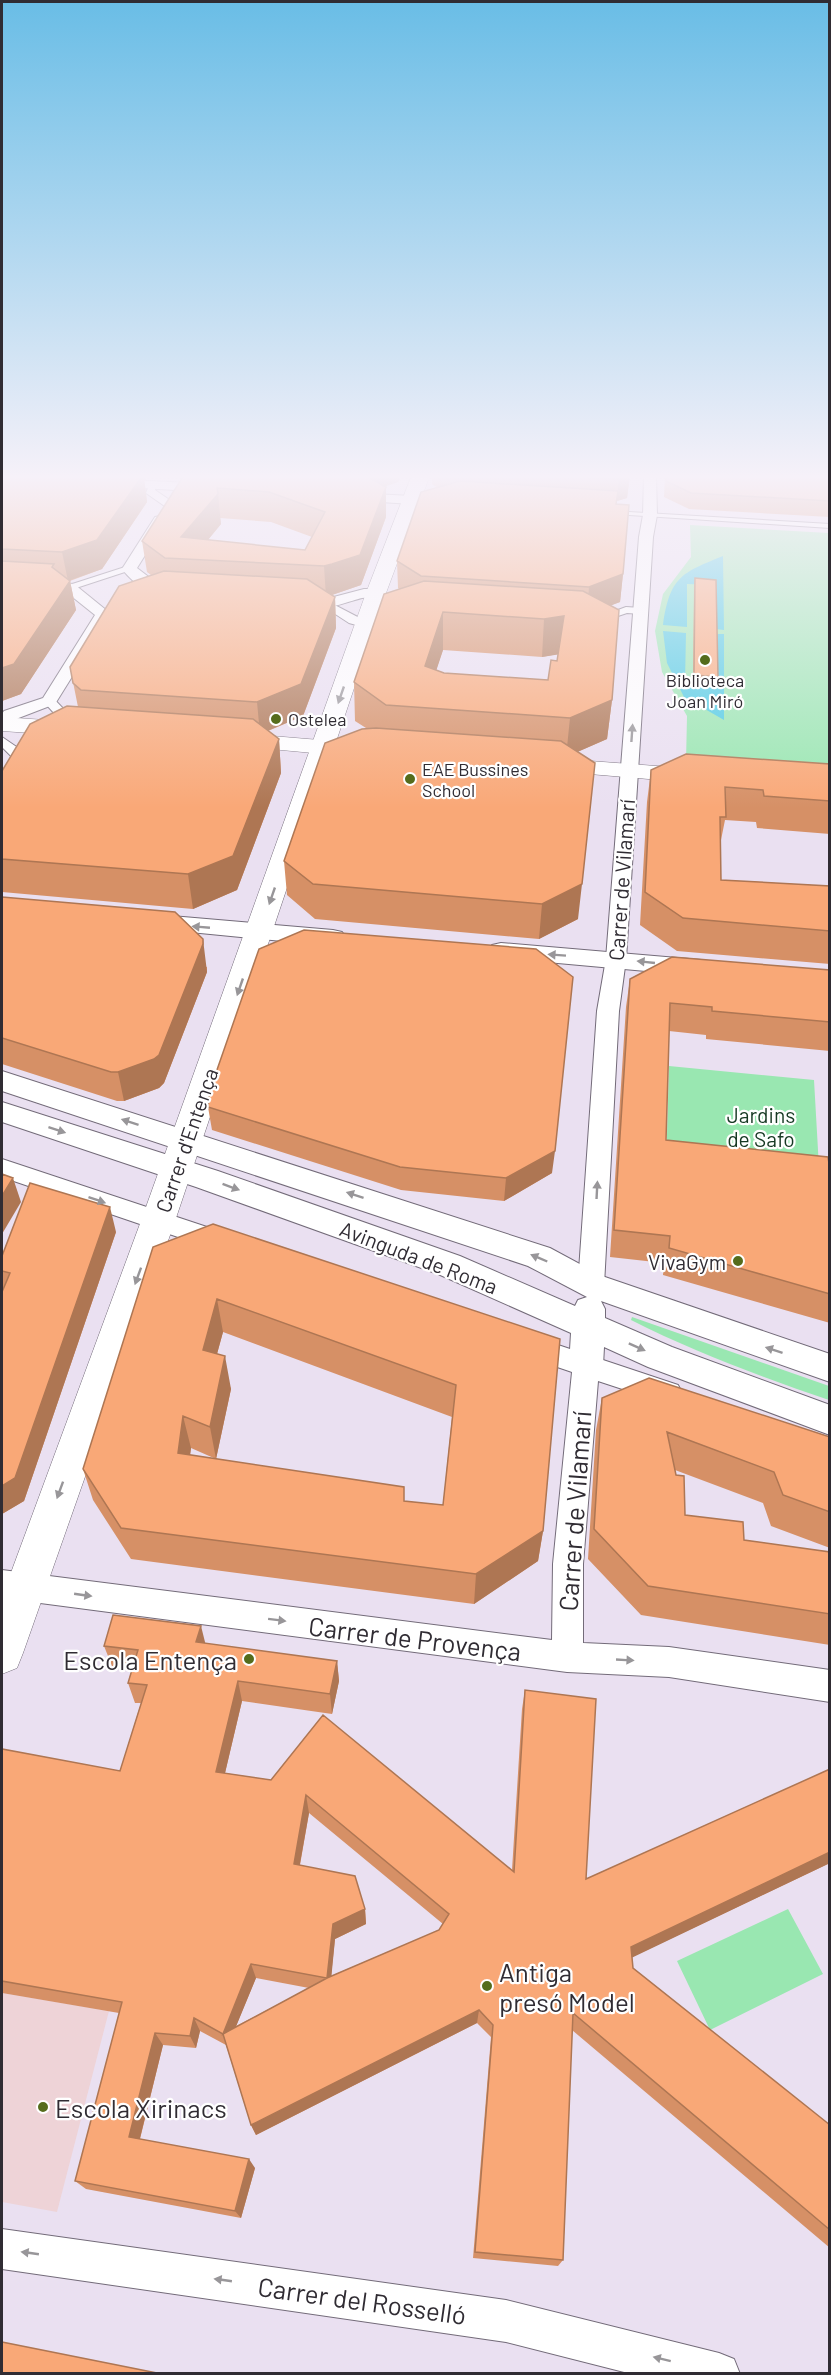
<svg xmlns="http://www.w3.org/2000/svg" width="831" height="2375" font-family="Barlow,sans-serif">
<style>
.education{fill:#eed3d7}
.green{fill:#99e7b1}
.water{fill:#4acbe3}
.lines{fill:none;stroke-linecap:round;stroke-linejoin:round}
.service-casing{stroke:#736b79;stroke-width:2}
.pedestrian-casing{stroke:#736b79;stroke-width:2}
.minor-casing{stroke:#736b79;stroke-width:2}
.tertiary-casing{stroke:#736b79;stroke-width:2}
.secondary-casing{stroke:#736b79;stroke-width:1}
.primary-casing{stroke:#736b79;stroke-width:1}
.service{fill:#fff;fill-rule:evenodd}
.pedestrian{fill:#fff;fill-rule:evenodd}
.minor{fill:#fff;fill-rule:evenodd}
.tertiary{fill:#fff;fill-rule:evenodd}
.secondary{fill:#fff;fill-rule:evenodd}
.primary{fill:#fff;fill-rule:evenodd}
.wall{fill:#d69066;fill-rule:evenodd}
.shaded-wall{fill:#ae7653}
.building{fill:#f9a877;stroke:#ae7653;stroke-width:1.5;fill-rule:evenodd}
.oneway{fill:#989699}
.poi-dot{fill:#556c1c;stroke:#fff;stroke-width:2}
.labels{text-anchor:middle;dominant-baseline:central;stroke-width:4.5;stroke-linejoin:round;paint-order:stroke}
.far-poi-label{font-size:18px;fill:#302c33;stroke:#fff;text-anchor:start}
.street-label{font-size:21px;fill:#302c33;stroke:#fff}
.park-label{font-size:21px;fill:#163923;stroke:#fff}
.poi-label{font-size:21px;fill:#302c33;stroke:#fff;text-anchor:end}
.near-street-label{font-size:26px;fill:#302c33;stroke:#fff}
.near-poi-label{font-size:26px;fill:#302c33;stroke:#fff;text-anchor:start}
</style>
<rect width="100%" height="100%" fill="#eae0f1"/>
<path class="education" d="M 2,1993 L 109,2011 L 57,2212 L 2,2202 Z"/>
<path class="green" d="M 690,525 L 829,533 L 829,772 L 686,762 L 687,716 L 662,672 L 655,631 L 663,594 L 691,557 Z
M 669,1066 L 814,1080 L 820,1185 L 666,1168 Z
M 632,1317 L 829,1386 L 829,1400 C 762,1377 694,1352 631,1320 Z
M 788,1909 L 823,1974 L 710,2030 L 677,1961 Z"/>
<path class="water" d="M 723,556 L 724,630 L 716,629 L 715,585 L 687,584 L 687,627 L 663,625 C 670,577 681,573 723,556 Z
M 663,631 L 686,633 L 685,682 L 717,685 L 716,634 L 724,634 L 724,720 L 684,697 L 667,663 Z"/>
<g class="lines">
<g class="service-casing">
<path id="service" d="M 612,511 L 830,524 L 830,528 L 614,514 L 611,512 Z"/>
</g>
<g class="pedestrian-casing">
<path id="pedestrian" d="M 150,483 L 156,483 L 155,490 L 174,503 L 174,507 L 166,507 L 146,493 Z
M 125,567 L 134,569 L 73,589 L 63,587 Z
M 327,601 L 373,625 L 367,628 L 349,623 L 323,606 L 321,604 Z
M 626,607 L 641,608 L 647,611 L 641,614 L 627,613 L 597,623 L 591,620 Z
M 49,697 L 53,698 L 74,720 L 73,732 L 65,732 L 64,724 L 43,701 Z
M 2,737 L 21,750 L 21,756 L 11,756 L 2,747 Z"/>
</g>
<g class="minor-casing">
<path id="minor" d="M 644,475 L 656,475 L 657,515 L 653,537 L 626,959 L 619,1011 L 604,1285 L 600,1292 L 591,1295 L 582,1292 L 578,1285 L 597,1011 L 606,959 L 639,537 L 643,515 Z
M 112,479 L 209,484 L 216,488 L 209,492 L 107,486 L 105,483 Z
M 354,493 L 412,496 L 419,500 L 412,504 L 349,500 L 347,497 Z
M 160,516 L 167,520 L 137,568 L 167,591 L 174,592 L 176,595 C 163,609 131,581 122,569 L 155,517 Z
M 2,579 L 74,584 L 111,614 L 55,704 L 16,719 L 2,727 L 2,714 L 4,711 L 43,698 L 95,615 L 65,591 L 2,587 Z
M 364,589 L 376,589 L 383,593 L 381,596 C 375,598 369,597 362,598 C 346,602 308,618 295,603 L 302,599 L 326,599 Z
M 2,1159 L 231,1235 L 234,1242 L 231,1249 L 222,1252 L 2,1177 Z
M 528,1335 L 678,1385 L 682,1393 L 678,1401 L 668,1404 L 598,1381 L 583,1564 L 583,1643 L 669,1647 L 830,1670 L 830,1702 L 669,1677 L 567,1672 L 2,1598 L 2,1570 L 552,1640 L 553,1564 L 572,1372 L 519,1354 L 515,1346 L 519,1338 Z
M 2,2229 L 506,2300 L 719,2353 L 734,2359 L 740,2374 L 632,2374 L 506,2342 L 2,2269 Z"/>
</g>
<g class="tertiary-casing">
<path id="tertiary" d="M 148,914 L 333,930 L 342,932 L 346,938 L 342,944 L 333,946 L 139,927 L 136,922 L 139,917 Z
M 501,943 L 701,960 L 710,962 L 714,968 L 710,974 L 701,976 L 492,957 L 488,951 L 492,945 Z
M 2,1071 L 550,1248 L 602,1276 L 830,1354 L 830,1382 L 601,1301 L 605,1309 L 605,1318 L 672,1347 L 830,1405 L 830,1435 L 648,1367 L 604,1347 L 603,1366 L 598,1376 L 586,1380 L 574,1376 L 569,1366 L 571,1333 L 438,1274 L 196,1187 L 2,1122 L 2,1102 L 218,1171 L 460,1256 L 575,1306 L 578,1300 L 587,1297 L 528,1266 L 2,1091 Z"/>
</g>
<g class="secondary-casing">
<path id="secondary" d="M 412,475 L 430,475 L 386,593 L 175,1221 L 23,1653 L 17,1668 L 2,1674 L 2,1597 L 141,1221 L 366,593 Z"/>
</g>
<g class="primary-casing">
<path id="primary" d="M 2,717 L 74,722 L 82,724 L 86,729 L 82,734 L 74,736 L 2,731 Z
M 236,733 L 367,744 L 375,746 L 379,751 L 375,756 L 367,758 L 228,745 L 224,740 L 228,735 Z
M 550,758 L 696,769 L 705,771 L 708,776 L 705,781 L 696,783 L 542,770 L 538,765 L 542,760 Z"/>
</g>
<use href="#service" class="service"/>
<use href="#pedestrian" class="pedestrian"/>
<use href="#minor" class="minor"/>
<use href="#tertiary" class="tertiary"/>
<use href="#secondary" class="secondary"/>
<use href="#primary" class="primary"/>
</g>
<path class="wall" d="M 2,475 L 155,475 L 144,478 L 147,502 L 102,569 L 70,581 L 76,610 L 21,694 L 2,701 Z
M 186,475 L 401,475 L 398,482 L 385,486 L 386,517 L 361,585 L 332,595 L 335,597 L 336,628 L 303,716 L 268,731 L 279,739 L 281,773 L 237,890 L 193,909 L 2,892 L 2,771 L 78,707 L 70,667 L 151,575 L 147,572 L 142,541 ZM 220,518 L 271,522 L 312,537 L 305,550 L 208,540 L 221,524 Z
M 432,475 L 630,475 L 627,498 L 617,501 L 616,504 L 623,574 L 620,602 L 611,605 L 612,700 L 607,739 L 577,752 L 578,919 L 539,939 L 315,919 L 287,895 L 284,861 L 366,728 L 355,721 L 354,682 L 399,589 L 398,588 L 397,561 L 438,488 L 432,484 ZM 443,650 L 542,657 L 558,654 L 557,661 L 548,680 L 444,673 L 436,670 Z
M 665,475 L 830,475 L 830,517 L 689,509 L 664,497 Z
M 695,578 L 718,677 L 717,683 L 693,681 L 694,584 Z
M 830,764 L 830,834 L 757,828 L 756,822 L 725,820 L 720,845 L 721,880 L 830,886 L 830,964 L 677,951 L 640,925 L 647,802 L 651,770 Z
M 2,897 L 207,967 L 207,972 L 164,1083 L 159,1088 L 124,1101 L 117,1101 L 2,1064 Z
M 830,970 L 830,1051 L 706,1039 L 706,1035 L 669,1031 L 666,1140 L 830,1170 L 830,1323 L 663,1275 L 664,1263 L 610,1257 L 626,1007 L 630,979 Z
M 208,1107 L 552,1173 L 504,1201 L 401,1190 L 212,1130 Z
M 116,1232 L 24,1501 L 2,1514 L 2,1292 L 3,1289 L 2,1284 L 2,1256 Z
M 153,1247 L 560,1339 L 543,1531 L 538,1561 L 474,1604 L 131,1559 L 93,1500 L 83,1469 ZM 223,1332 L 452,1417 L 443,1505 L 404,1501 L 190,1455 L 191,1448 L 216,1459 L 231,1389 L 217,1354 Z
M 602,1398 L 830,1437 L 830,1548 L 771,1526 L 763,1503 L 675,1470 L 685,1515 L 744,1540 L 830,1552 L 830,1645 L 641,1615 L 588,1559 L 596,1430 Z
M 205,1644 L 337,1661 L 339,1681 L 332,1714 L 242,1701 L 225,1773 L 271,1780 L 512,1870 L 522,1709 L 525,1690 L 586,1879 L 830,1769 L 830,1863 L 632,1957 L 633,1968 L 830,2125 L 830,2248 L 572,2030 L 563,2260 L 558,2266 L 473,2258 L 491,2037 L 477,2023 L 256,2135 L 251,2125 L 226,2045 L 200,2031 L 196,2048 L 163,2045 L 140,2139 L 255,2168 L 241,2218 L 86,2189 L 75,2181 L 119,2013 L 2,1993 L 2,1749 L 120,1771 L 141,1703 L 135,1703 L 128,1683 L 132,1668 L 112,1666 L 104,1646 ZM 309,1813 L 443,1924 L 439,1930 L 331,1976 L 335,1939 L 366,1924 L 365,1909 L 300,1865 ZM 256,1978 L 309,1988 L 236,2026 Z"/>
<path class="shaded-wall" d="M 137,475 L 155,475 L 144,478 L 147,502 L 102,569 L 68,581 L 62,552 Z
M 369,475 L 401,475 L 398,482 L 369,492 Z
M 619,475 L 630,475 L 627,498 L 617,501 Z
M 386,487 L 386,517 L 361,585 L 326,597 L 324,566 Z
M 218,494 L 221,524 L 192,559 L 181,537 Z
M 623,574 L 620,602 L 587,615 L 589,587 Z
M 70,581 L 76,610 L 21,694 L 2,701 L 2,668 Z
M 335,597 L 336,628 L 303,716 L 260,734 L 257,702 Z
M 443,612 L 443,650 L 425,705 L 425,666 Z
M 564,616 L 561,654 L 542,657 L 544,619 Z
M 612,700 L 607,739 L 566,757 L 570,718 Z
M 279,739 L 281,773 L 237,890 L 193,909 L 188,874 Z
M 582,884 L 578,919 L 539,939 L 542,904 Z
M 203,939 L 207,972 L 164,1083 L 159,1088 L 124,1101 L 118,1072 Z
M 555,1151 L 552,1173 L 504,1201 L 506,1178 Z
M 13,1178 L 21,1202 L 2,1234 L 2,1196 Z
M 110,1207 L 116,1232 L 24,1501 L 2,1514 L 2,1486 Z
M 217,1299 L 223,1332 L 209,1383 L 203,1350 Z
M 225,1356 L 231,1389 L 216,1459 L 210,1427 Z
M 183,1416 L 191,1448 L 186,1485 L 178,1453 Z
M 543,1531 L 538,1561 L 474,1604 L 476,1574 Z
M 201,1626 L 206,1646 L 196,1642 Z
M 337,1661 L 339,1681 L 332,1714 L 330,1694 Z
M 238,1681 L 242,1701 L 221,1790 L 216,1772 Z
M 306,1795 L 309,1813 L 297,1880 L 294,1864 Z
M 830,1852 L 830,1863 L 625,1961 L 631,1947 Z
M 365,1909 L 366,1924 L 335,1939 L 330,1991 L 327,1978 L 333,1924 Z
M 251,1964 L 256,1978 L 228,2046 L 223,2034 Z
M 479,2010 L 477,2023 L 256,2135 L 251,2125 Z
M 194,2018 L 200,2031 L 196,2048 L 190,2036 Z
M 155,2033 L 163,2045 L 138,2146 L 129,2137 Z
M 249,2159 L 255,2168 L 241,2218 L 235,2211 Z"/>
<path class="building" d="M 2,475 L 143,475 L 97,540 L 62,552 L 2,549 Z
M 184,475 L 364,475 L 386,487 L 360,555 L 332,564 L 324,566 L 165,558 L 142,541 ZM 217,488 L 269,492 L 325,512 L 305,550 L 181,537 L 218,494 Z
M 542,475 L 619,475 L 619,479 Z
M 667,475 L 830,475 L 830,501 L 691,493 L 666,481 Z
M 460,481 L 618,491 L 616,504 L 629,505 L 623,574 L 589,587 L 421,576 L 397,561 L 421,492 Z
M 2,561 L 54,564 L 52,567 L 70,581 L 14,664 L 2,668 Z
M 164,571 L 307,579 L 335,597 L 301,684 L 257,702 L 81,690 L 73,683 L 70,667 L 119,586 Z
M 695,578 L 716,580 L 718,677 L 694,675 Z
M 424,581 L 583,591 L 619,610 L 612,700 L 570,718 L 386,705 L 354,682 L 384,594 ZM 443,612 L 544,619 L 564,616 L 557,661 L 551,660 L 548,680 L 444,673 L 425,666 Z
M 67,706 L 253,719 L 279,739 L 233,856 L 188,874 L 2,859 L 2,771 L 30,724 Z
M 376,728 L 561,741 L 595,763 L 582,884 L 542,904 L 313,884 L 284,861 L 325,743 L 362,729 Z
M 686,754 L 830,764 L 830,801 L 764,796 L 763,790 L 725,787 L 726,817 L 720,817 L 721,880 L 830,886 L 830,931 L 683,918 L 645,892 L 651,770 Z
M 2,897 L 175,912 L 203,939 L 203,944 L 159,1055 L 154,1059 L 118,1072 L 111,1072 L 2,1038 Z
M 304,930 L 536,949 L 573,977 L 555,1151 L 506,1178 L 400,1167 L 208,1107 L 210,1090 L 259,949 Z
M 672,957 L 830,970 L 830,1022 L 712,1011 L 712,1007 L 670,1003 L 666,1140 L 828,1157 L 830,1170 L 830,1294 L 669,1248 L 670,1236 L 614,1230 L 630,979 Z
M 2,1174 L 13,1178 L 2,1196 Z
M 30,1183 L 110,1207 L 15,1478 L 2,1486 L 2,1292 L 10,1273 L 2,1271 L 2,1256 Z
M 213,1224 L 560,1339 L 543,1531 L 476,1574 L 121,1528 L 83,1469 L 153,1247 ZM 217,1299 L 456,1385 L 443,1505 L 404,1501 L 404,1487 L 178,1453 L 183,1416 L 210,1427 L 225,1356 L 203,1350 Z
M 649,1378 L 830,1437 L 830,1512 L 783,1495 L 774,1472 L 667,1432 L 676,1475 L 684,1476 L 685,1515 L 743,1522 L 744,1540 L 830,1552 L 830,1614 L 648,1586 L 594,1529 L 602,1398 Z
M 113,1615 L 201,1626 L 196,1642 L 337,1661 L 330,1694 L 238,1681 L 216,1772 L 271,1780 L 323,1715 L 514,1872 L 525,1690 L 596,1699 L 586,1879 L 830,1769 L 830,1852 L 631,1947 L 633,1968 L 830,2125 L 830,2230 L 573,2013 L 563,2260 L 475,2252 L 493,2025 L 479,2010 L 251,2125 L 223,2034 L 194,2018 L 190,2036 L 155,2033 L 129,2137 L 249,2159 L 235,2211 L 75,2181 L 122,2002 L 2,1981 L 2,1749 L 120,1771 L 147,1685 L 128,1683 L 138,1650 L 104,1646 ZM 306,1795 L 449,1914 L 439,1930 L 327,1978 L 333,1924 L 365,1909 L 355,1876 L 294,1864 ZM 251,1964 L 327,1978 L 223,2034 Z
M 2,2342 L 157,2373 L 2,2373 Z"/>
<defs><path id="oneway-solid" d="M-6-.8H1V-3.2L6.5 0L1 3.2V.8H-6Z" transform="scale(1.5)"/></defs>
<g class="oneway">
<use href="#oneway-solid" transform="translate(341 695) rotate(109)"/>
<use href="#oneway-solid" transform="translate(632 733) rotate(-86)"/>
<use href="#oneway-solid" transform="translate(272 896) rotate(109)"/>
<use href="#oneway-solid" transform="translate(201 927) rotate(-175)"/>
<use href="#oneway-solid" transform="translate(557 955) rotate(-176)"/>
<use href="#oneway-solid" transform="translate(646 962) rotate(-174)"/>
<use href="#oneway-solid" transform="translate(240 987) rotate(109)"/>
<use href="#oneway-solid" transform="translate(130 1122) rotate(-162)"/>
<use href="#oneway-solid" transform="translate(57 1130) rotate(18)"/>
<use href="#oneway-solid" transform="translate(231 1187) rotate(20)"/>
<use href="#oneway-solid" transform="translate(597 1190) rotate(-87)"/>
<use href="#oneway-solid" transform="translate(355 1195) rotate(-162)"/>
<use href="#oneway-solid" transform="translate(97 1200) rotate(19)"/>
<use href="#oneway-solid" transform="translate(539 1258) rotate(-157)"/>
<use href="#oneway-solid" transform="translate(138 1276) rotate(110)"/>
<use href="#oneway-solid" transform="translate(637 1347) rotate(24)"/>
<use href="#oneway-solid" transform="translate(774 1350) rotate(-162)"/>
<use href="#oneway-solid" transform="translate(60 1490) rotate(110)"/>
<use href="#oneway-solid" transform="translate(83 1595) rotate(8)"/>
<use href="#oneway-solid" transform="translate(277 1620) rotate(7)"/>
<use href="#oneway-solid" transform="translate(625 1660) rotate(3)"/>
<use href="#oneway-solid" transform="translate(30 2253) rotate(-172)"/>
<use href="#oneway-solid" transform="translate(223 2280) rotate(-172)"/>
<use href="#oneway-solid" transform="translate(662 2359) rotate(-166)"/>
</g>
<linearGradient id="sky" x2="0" y2="1"><stop stop-color="#69bde6"/><stop offset="0.59" stop-color="#f6f1f9"/><stop offset="1" stop-color="#f6f1f9" stop-opacity="0"/></linearGradient>
<rect width="831" height="808" fill="url(#sky)"/>
<g class="poi-dot">
<circle cx="705" cy="660" r="6"/>
<circle cx="276" cy="719" r="6"/>
<circle cx="410" cy="779" r="6"/>
<circle cx="738" cy="1261" r="6"/>
<circle cx="249" cy="1659" r="6"/>
<circle cx="487" cy="1986" r="6"/>
<circle cx="43" cy="2107" r="6"/>
</g>
<g class="labels">
<g class="far-poi-label">
<text x="705" y="680" text-anchor="middle">Biblioteca<tspan x="705" dy="21">Joan Miró</tspan></text>
<text x="288" y="719">Ostelea</text>
<text x="422" y="769">EAE Bussines<tspan x="422" dy="21">School</tspan></text>
</g>
<g class="street-label">
<text transform="translate(621 880) rotate(-86)">Carrer de Vilamarí</text>
<text transform="translate(186 1140) rotate(-71)">Carrer d'Entença</text>
<text transform="translate(419 1257) rotate(21)">Avinguda de Roma</text>
</g>
<g class="park-label">
<text x="761" y="1114">Jardins<tspan x="761" dy="24">de Safo</tspan></text>
</g>
<g class="poi-label">
<text x="726" y="1261">VivaGym</text>
</g>
<g class="near-street-label">
<text transform="translate(574 1511) rotate(-86)">Carrer de Vilamarí</text>
<text transform="translate(415 1638) rotate(7)">Carrer de Provença</text>
<text transform="translate(362 2300) rotate(8)">Carrer del Rosselló</text>
</g>
<g class="near-poi-label">
<text x="237" y="1659" text-anchor="end">Escola Entença</text>
<text x="499" y="1971">Antiga<tspan x="499" dy="30">presó Model</tspan></text>
<text x="55" y="2107">Escola Xirinacs</text>
</g>
</g>
<rect width="831" height="2375" fill="none" stroke="#302c33" stroke-width="6"/>
</svg>
